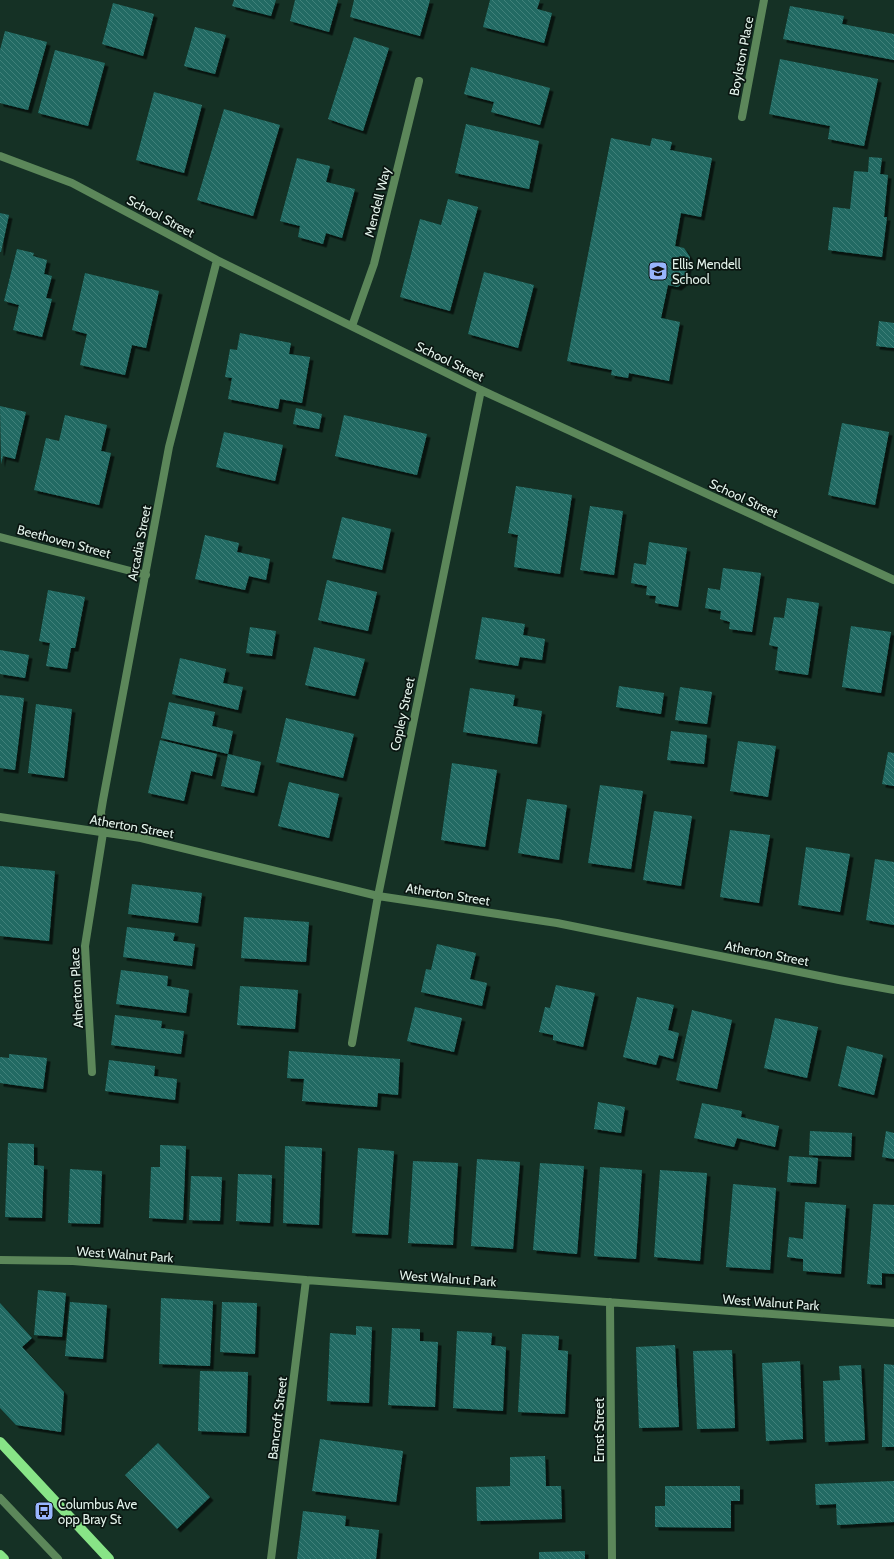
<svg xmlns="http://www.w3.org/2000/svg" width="894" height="1559" font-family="Cabin,sans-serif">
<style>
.building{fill:url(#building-back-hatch);filter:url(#shadow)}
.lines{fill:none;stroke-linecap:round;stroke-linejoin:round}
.lane{stroke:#5c875a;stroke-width:8}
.street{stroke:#5c875a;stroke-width:8}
.primary{stroke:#88e487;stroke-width:10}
.labels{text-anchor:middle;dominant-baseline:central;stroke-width:3.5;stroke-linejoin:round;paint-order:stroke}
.street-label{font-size:13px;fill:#e3f3eb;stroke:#0a1611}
.poi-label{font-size:13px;fill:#e3f3eb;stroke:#0a1611;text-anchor:start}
</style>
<defs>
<pattern id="building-back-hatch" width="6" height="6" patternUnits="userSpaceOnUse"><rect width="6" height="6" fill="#216b63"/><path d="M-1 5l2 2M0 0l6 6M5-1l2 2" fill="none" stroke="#41817a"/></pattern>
<filter id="shadow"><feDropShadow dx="3.5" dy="3.5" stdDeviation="0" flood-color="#0009"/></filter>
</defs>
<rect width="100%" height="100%" fill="#153125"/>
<path class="building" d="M 234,0 L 276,0 L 271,16 L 232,6 Z
M 295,0 L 338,0 L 329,32 L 290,21 Z
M 354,0 L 430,0 L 420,36 L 350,17 Z
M 490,0 L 540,0 L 537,9 L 552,13 L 544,43 L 483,27 Z
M 113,3 L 154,14 L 143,56 L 102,44 Z
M 790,6 L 844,16 L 842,24 L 894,34 L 894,60 L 783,39 Z
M 195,27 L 226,35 L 215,74 L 184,66 Z
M 5,31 L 47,42 L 28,110 L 0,103 L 0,50 Z
M 354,37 L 389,48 L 363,131 L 328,119 Z
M 55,50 L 105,63 L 88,126 L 38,113 Z
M 780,59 L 878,79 L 864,146 L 828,139 L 830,126 L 769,114 Z
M 471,67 L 550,88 L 540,125 L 491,112 L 494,102 L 464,94 Z
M 154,92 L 202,105 L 184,173 L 136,160 Z
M 224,109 L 280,125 L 253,216 L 197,200 Z
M 466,124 L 539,141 L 529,189 L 455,173 Z
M 611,138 L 650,146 L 652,138 L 672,142 L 670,150 L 712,158 L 701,217 L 681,213 L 675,246 L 684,248 L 690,257 L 685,281 L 678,287 L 668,285 L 661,318 L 680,322 L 669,381 L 629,373 L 628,378 L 611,375 L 612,370 L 567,361 Z
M 869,157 L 882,158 L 880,174 L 888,175 L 884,217 L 887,217 L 882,257 L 828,250 L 833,207 L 850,209 L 854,171 L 868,172 Z
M 297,158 L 330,166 L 326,182 L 355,189 L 342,238 L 326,233 L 323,244 L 298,237 L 300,226 L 280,221 Z
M 448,199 L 478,207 L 450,311 L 400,297 L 420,219 L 441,225 Z
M 0,213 L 9,215 L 1,252 L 0,252 Z
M 17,249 L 34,253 L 33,256 L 47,260 L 44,274 L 52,276 L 46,298 L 52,299 L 42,337 L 13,330 L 19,305 L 4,301 Z
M 484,272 L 534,285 L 518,348 L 468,334 Z
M 85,273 L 159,291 L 146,348 L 132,345 L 125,375 L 80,365 L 87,334 L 72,330 Z
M 879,321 L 894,323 L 894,348 L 876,346 Z
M 240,333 L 291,343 L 289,354 L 310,357 L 302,403 L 280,399 L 278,409 L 228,399 L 232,378 L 225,377 L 230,349 L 237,350 Z
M 0,406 L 26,412 L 15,459 L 3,456 L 1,464 Z
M 296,408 L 322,414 L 319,429 L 293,424 Z
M 65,415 L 107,425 L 101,451 L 111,453 L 99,505 L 34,490 L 46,438 L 59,441 Z
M 344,415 L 427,434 L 417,475 L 335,456 Z
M 842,423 L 889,432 L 875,505 L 828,495 Z
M 224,432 L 283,445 L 275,481 L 216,467 Z
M 516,486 L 572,495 L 560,574 L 514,567 L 518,535 L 508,533 Z
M 590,506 L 623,511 L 614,575 L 580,570 Z
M 342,517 L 391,529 L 382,570 L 332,558 Z
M 205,535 L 239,543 L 237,552 L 270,559 L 266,580 L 249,576 L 245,590 L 195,579 Z
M 649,542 L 687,548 L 678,607 L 655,603 L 656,596 L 646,595 L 647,586 L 631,583 L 634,563 L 646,565 Z
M 723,568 L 761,573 L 752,632 L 729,629 L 730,622 L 720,619 L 721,611 L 705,608 L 708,588 L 720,590 Z
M 327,580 L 377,592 L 368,631 L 318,620 Z
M 48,590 L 85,597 L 75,648 L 71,648 L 67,669 L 46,666 L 50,643 L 39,641 Z
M 787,598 L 819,603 L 808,675 L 775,670 L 778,647 L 769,645 L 774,617 L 784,618 Z
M 482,617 L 525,624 L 523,635 L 545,639 L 542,660 L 520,657 L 518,666 L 475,659 Z
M 851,626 L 891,632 L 881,693 L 842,687 Z
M 250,627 L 276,631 L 272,656 L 246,653 Z
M 314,647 L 365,659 L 355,696 L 305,685 Z
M 0,650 L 29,655 L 25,678 L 0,674 Z
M 180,658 L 226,669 L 223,683 L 243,687 L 238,710 L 172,694 Z
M 619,686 L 664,693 L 661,714 L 616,707 Z
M 680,687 L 712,692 L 707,724 L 675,720 Z
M 470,688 L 515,695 L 513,706 L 542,711 L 537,744 L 463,732 Z
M 0,695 L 24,698 L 15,770 L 0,768 Z
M 169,702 L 215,712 L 212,726 L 233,731 L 228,754 L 161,738 Z
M 36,704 L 72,709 L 64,778 L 28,773 Z
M 286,718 L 354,734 L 343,778 L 276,762 Z
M 671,731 L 707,735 L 704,764 L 667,760 Z
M 160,740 L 217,754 L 212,776 L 191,771 L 184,801 L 148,793 Z
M 738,741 L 776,746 L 768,797 L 730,791 Z
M 888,752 L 894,753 L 894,786 L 882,784 Z
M 228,754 L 261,762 L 254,793 L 221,786 Z
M 452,763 L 497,770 L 485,847 L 441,840 Z
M 289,782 L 339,794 L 329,838 L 278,826 Z
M 600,785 L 643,791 L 631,869 L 588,863 Z
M 527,799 L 567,805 L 559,860 L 518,853 Z
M 654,811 L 692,816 L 681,886 L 643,880 Z
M 730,830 L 770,835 L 759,903 L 720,897 Z
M 806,847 L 850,854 L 840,912 L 798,905 Z
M 875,859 L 894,862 L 894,925 L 866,920 Z
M 0,866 L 55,871 L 49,941 L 0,936 Z
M 132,884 L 202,893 L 198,923 L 128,914 Z
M 244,917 L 309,922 L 306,962 L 241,958 Z
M 127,927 L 175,933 L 173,941 L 195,944 L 192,966 L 123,957 Z
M 437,944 L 476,953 L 470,979 L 487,983 L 482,1006 L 421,992 L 426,969 L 431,970 Z
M 121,970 L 168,976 L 167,986 L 189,990 L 186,1013 L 116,1004 Z
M 556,985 L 595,993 L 583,1047 L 553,1040 L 553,1035 L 539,1032 L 545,1007 L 550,1008 Z
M 240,986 L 298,990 L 295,1029 L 237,1025 Z
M 637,997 L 674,1005 L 668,1030 L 679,1033 L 673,1059 L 659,1055 L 656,1065 L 623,1057 Z
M 415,1007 L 462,1018 L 454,1052 L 407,1041 Z
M 692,1010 L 732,1020 L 717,1089 L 676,1080 Z
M 115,1015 L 162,1021 L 161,1028 L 184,1031 L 181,1054 L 111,1045 Z
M 775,1018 L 818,1027 L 807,1078 L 764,1068 Z
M 847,1046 L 883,1055 L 874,1095 L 838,1086 Z
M 289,1051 L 400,1059 L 398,1095 L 378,1093 L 377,1107 L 302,1101 L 304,1079 L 287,1078 Z
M 9,1054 L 47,1058 L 43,1089 L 0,1083 L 0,1057 L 9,1058 Z
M 109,1060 L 155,1066 L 154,1076 L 177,1079 L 175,1100 L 105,1091 Z
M 598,1102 L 625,1107 L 621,1133 L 594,1129 Z
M 702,1103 L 742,1111 L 741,1117 L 779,1126 L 775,1147 L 737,1138 L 734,1147 L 694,1138 Z
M 810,1131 L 852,1133 L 851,1157 L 809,1155 Z
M 886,1131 L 894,1133 L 894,1159 L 882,1157 Z
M 8,1143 L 34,1144 L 34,1165 L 44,1166 L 42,1218 L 5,1217 Z
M 160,1145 L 186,1146 L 183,1220 L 149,1218 L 151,1167 L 160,1167 Z
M 285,1146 L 322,1148 L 319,1225 L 283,1223 Z
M 358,1148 L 394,1151 L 388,1235 L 352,1233 Z
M 789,1156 L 818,1158 L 816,1184 L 787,1182 Z
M 477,1159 L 520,1162 L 513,1249 L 471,1246 Z
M 413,1161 L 458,1163 L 453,1245 L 408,1243 Z
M 540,1163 L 584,1166 L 577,1254 L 533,1250 Z
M 600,1167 L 642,1170 L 636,1259 L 594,1256 Z
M 70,1169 L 102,1171 L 100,1224 L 68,1223 Z
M 660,1170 L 707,1173 L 700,1261 L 654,1257 Z
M 238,1174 L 272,1175 L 270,1223 L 236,1221 Z
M 191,1176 L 222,1177 L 220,1221 L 189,1220 Z
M 733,1184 L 776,1188 L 770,1270 L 726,1267 Z
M 805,1202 L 846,1205 L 841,1274 L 803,1271 L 803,1259 L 787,1257 L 789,1237 L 803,1239 Z
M 873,1204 L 894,1205 L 894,1274 L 882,1273 L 882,1285 L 867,1284 Z
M 38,1290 L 66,1293 L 62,1337 L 34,1335 Z
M 161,1298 L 213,1301 L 210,1366 L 159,1364 Z
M 70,1302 L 107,1305 L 103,1359 L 65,1356 Z
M 222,1302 L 257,1303 L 255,1354 L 220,1352 Z
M 0,1303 L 32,1338 L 22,1347 L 64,1392 L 61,1432 L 16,1425 L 0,1408 Z
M 356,1326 L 372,1327 L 369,1403 L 327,1401 L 330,1333 L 356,1335 Z
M 392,1328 L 420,1329 L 420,1341 L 438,1342 L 435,1407 L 388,1405 Z
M 457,1331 L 492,1333 L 491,1345 L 506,1347 L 503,1411 L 453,1408 Z
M 522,1334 L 559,1336 L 558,1350 L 568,1351 L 565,1414 L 518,1412 Z
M 675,1345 L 679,1427 L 639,1428 L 636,1347 Z
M 732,1350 L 735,1428 L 697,1429 L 693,1351 Z
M 800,1361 L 803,1439 L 766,1441 L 762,1363 Z
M 884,1364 L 894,1365 L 894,1447 L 882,1447 Z
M 861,1365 L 865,1440 L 825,1442 L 823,1381 L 840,1380 L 839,1366 Z
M 200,1371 L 248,1372 L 246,1433 L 198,1431 Z
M 320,1439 L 403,1451 L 396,1502 L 312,1491 Z
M 158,1443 L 210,1497 L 177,1529 L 125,1475 Z
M 545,1456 L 546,1486 L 561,1486 L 562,1519 L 477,1521 L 476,1487 L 510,1486 L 510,1457 Z
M 894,1481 L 894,1522 L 837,1525 L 836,1504 L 816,1505 L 815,1484 Z
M 665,1486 L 740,1486 L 740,1501 L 731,1501 L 731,1528 L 655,1527 L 655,1506 L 665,1506 Z
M 303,1511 L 346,1516 L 345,1526 L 379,1530 L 376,1559 L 297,1559 Z
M 585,1551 L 585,1559 L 539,1559 L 539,1552 Z"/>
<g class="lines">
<path class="lane" d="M 0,1498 L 58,1559"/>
<path class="street" d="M 742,117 L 764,0
M 0,156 L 72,183 L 217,260 L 481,390 L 894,580
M 352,326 L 374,264 L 419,81
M 0,537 L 146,575
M 0,817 L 141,838 L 378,896 L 557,923 L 839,980 L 894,990
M 352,1043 L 378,896 L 481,390
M 92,1072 L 85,946 L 103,833 L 101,812 L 103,800 L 169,447 L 217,260
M 0,1260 L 73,1261 L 306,1280 L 894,1323
M 610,1302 L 612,1559
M 271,1559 L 306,1280"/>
<path class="primary" d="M 0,1442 L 109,1559
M 0,1555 L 4,1559"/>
</g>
<defs>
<g id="school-square" transform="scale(1)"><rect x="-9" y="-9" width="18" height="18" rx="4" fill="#98b5fd" stroke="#0a1611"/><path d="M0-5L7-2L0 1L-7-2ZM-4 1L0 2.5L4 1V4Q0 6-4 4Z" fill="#111"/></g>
<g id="bus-square" transform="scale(1)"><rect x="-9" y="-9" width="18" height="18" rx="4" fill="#98b5fd" stroke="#0a1611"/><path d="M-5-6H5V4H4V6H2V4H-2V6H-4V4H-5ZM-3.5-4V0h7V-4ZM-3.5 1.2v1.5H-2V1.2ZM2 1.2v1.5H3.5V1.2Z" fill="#111"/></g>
</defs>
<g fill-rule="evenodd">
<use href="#school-square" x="658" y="271"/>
<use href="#bus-square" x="44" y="1511"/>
</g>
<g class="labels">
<g class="street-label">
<text transform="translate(741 56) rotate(-79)">Boylston Place</text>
<text transform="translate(377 202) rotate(-76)">Mendell Way</text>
<text transform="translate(161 216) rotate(28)">School Street</text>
<text transform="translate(450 361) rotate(26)">School Street</text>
<text transform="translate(744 498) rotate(25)">School Street</text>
<text transform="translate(64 541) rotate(15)">Beethoven Street</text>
<text transform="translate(139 543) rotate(-79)">Arcadia Street</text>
<text transform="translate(402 714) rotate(-78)">Copley Street</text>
<text transform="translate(132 826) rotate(10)">Atherton Street</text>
<text transform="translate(448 894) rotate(9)">Atherton Street</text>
<text transform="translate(767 953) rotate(11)">Atherton Street</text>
<text transform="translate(76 988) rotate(-93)">Atherton Place</text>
<text transform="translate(125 1254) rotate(4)">West Walnut Park</text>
<text transform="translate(448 1278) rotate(4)">West Walnut Park</text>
<text transform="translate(771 1302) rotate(4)">West Walnut Park</text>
<text transform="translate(277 1418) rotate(-83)">Bancroft Street</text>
<text transform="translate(599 1430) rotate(-90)">Ernst Street</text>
</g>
<g class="poi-label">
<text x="672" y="264">Ellis Mendell<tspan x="672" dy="15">School</tspan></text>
<text x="58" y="1504">Columbus Ave<tspan x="58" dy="15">opp Bray St</tspan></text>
</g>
</g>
</svg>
